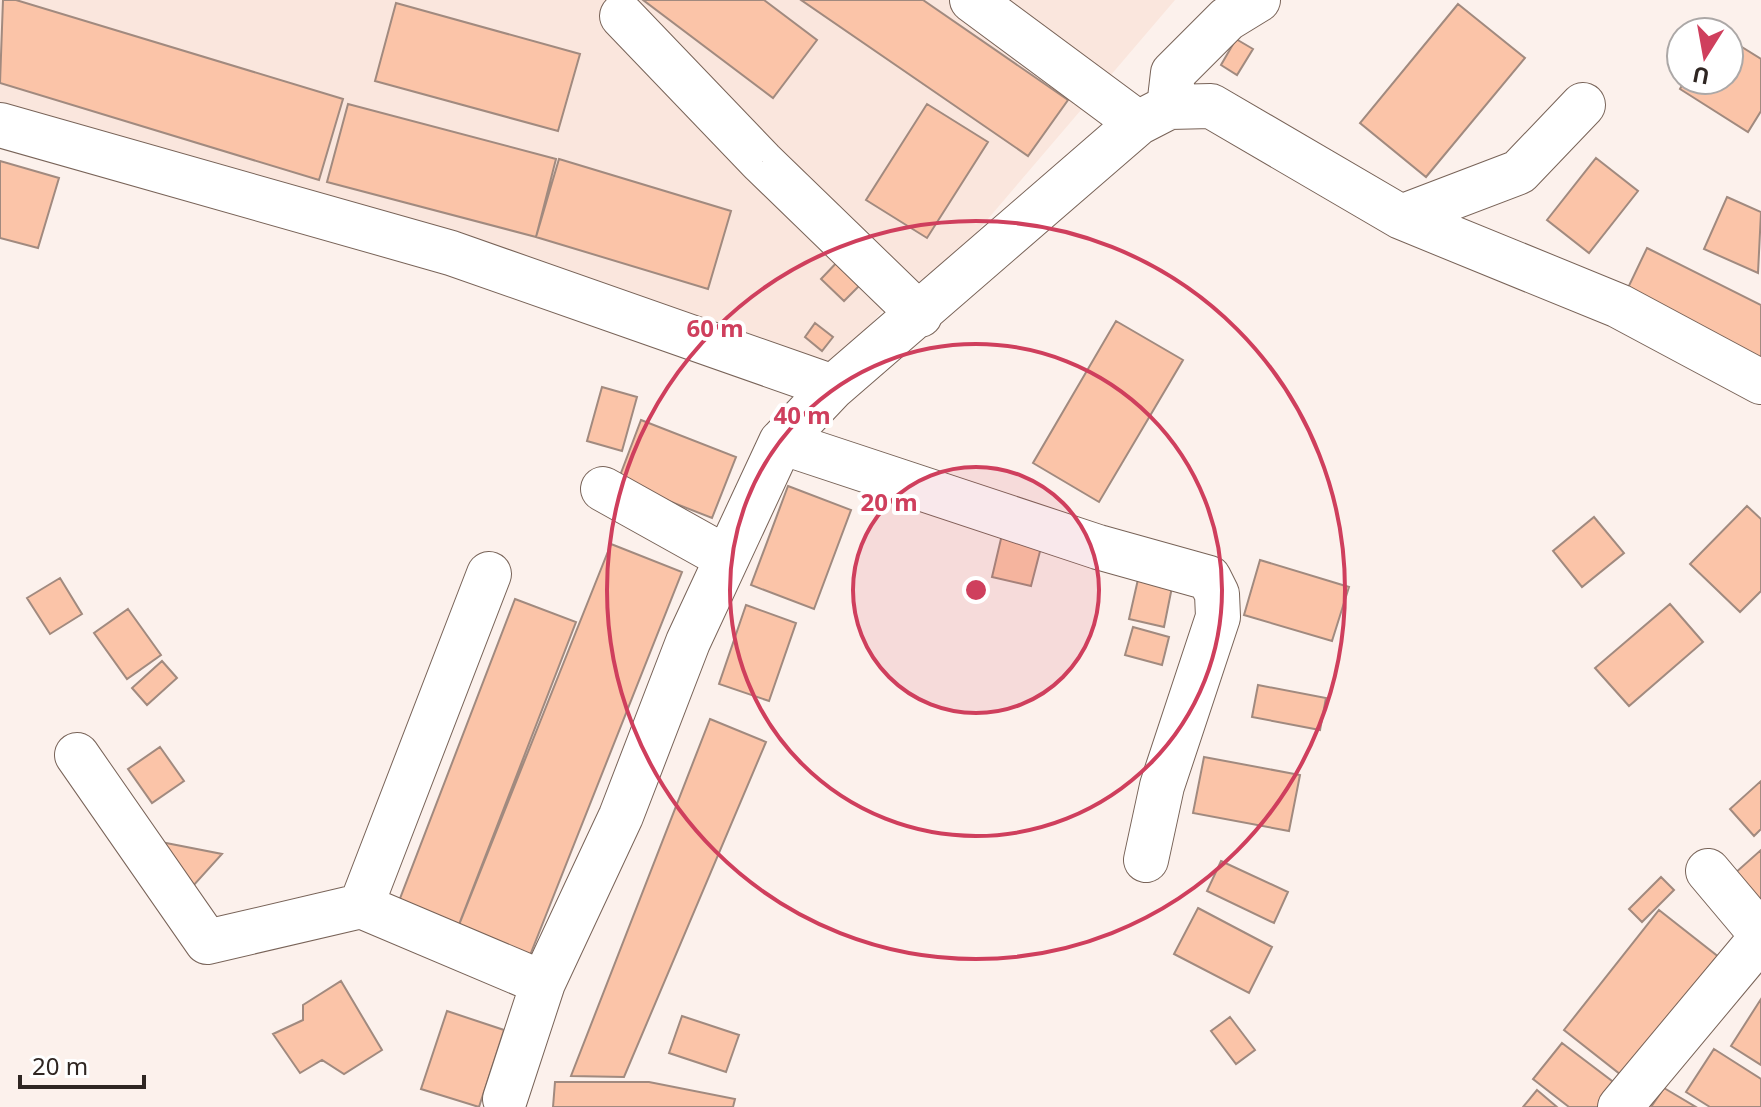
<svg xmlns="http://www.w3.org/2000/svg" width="1761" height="1107" font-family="'Noto Sans',sans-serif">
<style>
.built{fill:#fae6dd}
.building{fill:#fbc4a8;stroke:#a18a7f;stroke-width:2}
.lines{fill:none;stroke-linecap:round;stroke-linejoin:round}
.minor-casing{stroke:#786358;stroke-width:46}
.minor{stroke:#fff;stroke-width:44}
.ring{fill:none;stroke:#cf3f5d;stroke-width:4}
.centre{fill:#cf3f5d;stroke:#fff;stroke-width:4}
.ring-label{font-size:24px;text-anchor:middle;font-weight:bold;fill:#cf3f5d;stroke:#fff;stroke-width:8;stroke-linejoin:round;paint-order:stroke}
</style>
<rect width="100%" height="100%" fill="#fcf1ec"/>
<path class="built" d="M 0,0 L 1175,0 L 946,268 L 898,292 L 837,365 L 0,109 Z"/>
<path class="building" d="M 3,0 L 16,0 L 343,99 L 319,180 L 0,83 Z
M 643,0 L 764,0 L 817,40 L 773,98 Z
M 801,0 L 923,0 L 1068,100 L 1028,156 Z
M 396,3 L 580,54 L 558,131 L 375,81 Z
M 1458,4 L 1525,58 L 1426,177 L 1360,123 Z
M 1236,39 L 1253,49 L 1237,75 L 1221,65 Z
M 1729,39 L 1761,59 L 1761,111 L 1748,132 L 1680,89 L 1685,80 L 1729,80 Z
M 348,104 L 556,159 L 536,237 L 327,182 Z
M 927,104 L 988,142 L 927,238 L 866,200 Z
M 1596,158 L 1638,191 L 1589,253 L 1547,220 Z
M 559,159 L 731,211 L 708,289 L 536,237 Z
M 0,161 L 59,178 L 38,248 L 0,238 Z
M 1727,197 L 1761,212 L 1758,273 L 1704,249 Z
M 1647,248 L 1761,305 L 1761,360 L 1626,292 Z
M 841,258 L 864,281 L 844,301 L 821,279 Z
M 1116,321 L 1183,360 L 1099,502 L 1033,463 Z
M 815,323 L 833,337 L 822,351 L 805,337 Z
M 602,387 L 637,397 L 622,451 L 587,441 Z
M 641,420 L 736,457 L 712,518 L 618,481 Z
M 788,486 L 851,510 L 814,609 L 751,585 Z
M 1747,506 L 1761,519 L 1761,591 L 1740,612 L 1690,564 Z
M 1594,517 L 1624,553 L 1582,587 L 1553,551 Z
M 1004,526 L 1044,536 L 1031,586 L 992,577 Z
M 611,544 L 682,572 L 523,973 L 451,945 Z
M 1260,560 L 1349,587 L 1332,641 L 1244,615 Z
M 1139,575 L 1173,582 L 1164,627 L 1129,619 Z
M 60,578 L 82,614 L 50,634 L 27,598 Z
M 515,599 L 576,622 L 451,945 L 391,922 Z
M 1670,604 L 1703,642 L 1629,706 L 1595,668 Z
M 746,605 L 796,623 L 769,701 L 719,684 Z
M 128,609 L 161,655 L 127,679 L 94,633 Z
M 1133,627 L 1169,637 L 1162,665 L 1125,655 Z
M 162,661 L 177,678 L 147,705 L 132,688 Z
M 1258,685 L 1326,698 L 1320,730 L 1252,717 Z
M 710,719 L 766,742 L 624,1077 L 571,1076 Z
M 160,747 L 184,781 L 152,803 L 128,769 Z
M 1204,757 L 1300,775 L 1289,831 L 1193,813 Z
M 1761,781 L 1761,829 L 1754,836 L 1730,809 Z
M 161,842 L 222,854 L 193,886 Z
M 1761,850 L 1761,921 L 1725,882 Z
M 1221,861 L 1288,892 L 1274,923 L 1207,891 Z
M 1661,877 L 1674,890 L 1642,922 L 1629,909 Z
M 1198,908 L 1272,947 L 1249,993 L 1174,954 Z
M 1659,910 L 1720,958 L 1625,1078 L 1564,1030 Z
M 341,981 L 382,1050 L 344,1074 L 322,1060 L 300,1073 L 273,1034 L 303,1020 L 303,1005 Z
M 1761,999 L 1761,1065 L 1731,1046 Z
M 447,1011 L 504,1030 L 479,1107 L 421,1089 Z
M 682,1016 L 739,1035 L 726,1072 L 669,1053 Z
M 1230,1017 L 1255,1050 L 1236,1064 L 1211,1031 Z
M 1562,1043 L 1616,1084 L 1598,1107 L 1569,1107 L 1533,1079 Z
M 1714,1049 L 1761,1079 L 1761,1107 L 1710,1107 L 1686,1092 Z
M 555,1082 L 649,1082 L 735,1099 L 733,1107 L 553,1107 Z
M 1664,1088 L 1696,1107 L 1651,1107 Z
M 1537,1090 L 1557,1107 L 1523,1107 Z"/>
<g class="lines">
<g class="minor-casing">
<path id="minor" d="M 972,0 L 1138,123
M 622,16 L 762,162 L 920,315
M 1169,107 L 1173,73 L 1227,19 L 1258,0
M 0,125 L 451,253 L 833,387
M 1401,217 L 1519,172 L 1583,105
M 781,442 L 1098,547 L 1209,578 L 1217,594 L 1218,617 L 1162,786 L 1146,860
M 603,489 L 725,557
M 77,755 L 207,942 L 361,906 L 543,983
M 1708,871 L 1761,934
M 361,906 L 489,574
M 505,1099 L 543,983 L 621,816 L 688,642 L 781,442 L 833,387 L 1138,123 L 1169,107 L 1211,106 L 1401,217 L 1619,306 L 1761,382
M 1620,1107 L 1761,938"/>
</g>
<use href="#minor" class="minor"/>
</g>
<circle cx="976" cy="590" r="123" fill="#cf3f5d" fill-opacity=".12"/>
<g class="ring">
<circle cx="976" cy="590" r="123"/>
<circle cx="976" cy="590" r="246"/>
<circle cx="976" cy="590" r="369"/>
</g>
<circle cx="976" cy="590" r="12" class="centre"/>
<g class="ring-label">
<text x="715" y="337">60 m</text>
<text x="802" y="424">40 m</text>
<text x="889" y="511">20 m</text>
</g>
<g transform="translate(1705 56) rotate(191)"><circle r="38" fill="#ffffff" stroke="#aca8a7" stroke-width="2"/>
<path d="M0-6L14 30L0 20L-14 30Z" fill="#cf3f5d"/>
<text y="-12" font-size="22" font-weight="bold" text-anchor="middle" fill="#2f2622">U</text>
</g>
<path d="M20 1075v12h124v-12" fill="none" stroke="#2f2622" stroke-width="4"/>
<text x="32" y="1075" font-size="24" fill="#2f2622" stroke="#ffffff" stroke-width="6" paint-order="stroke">20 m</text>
</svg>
